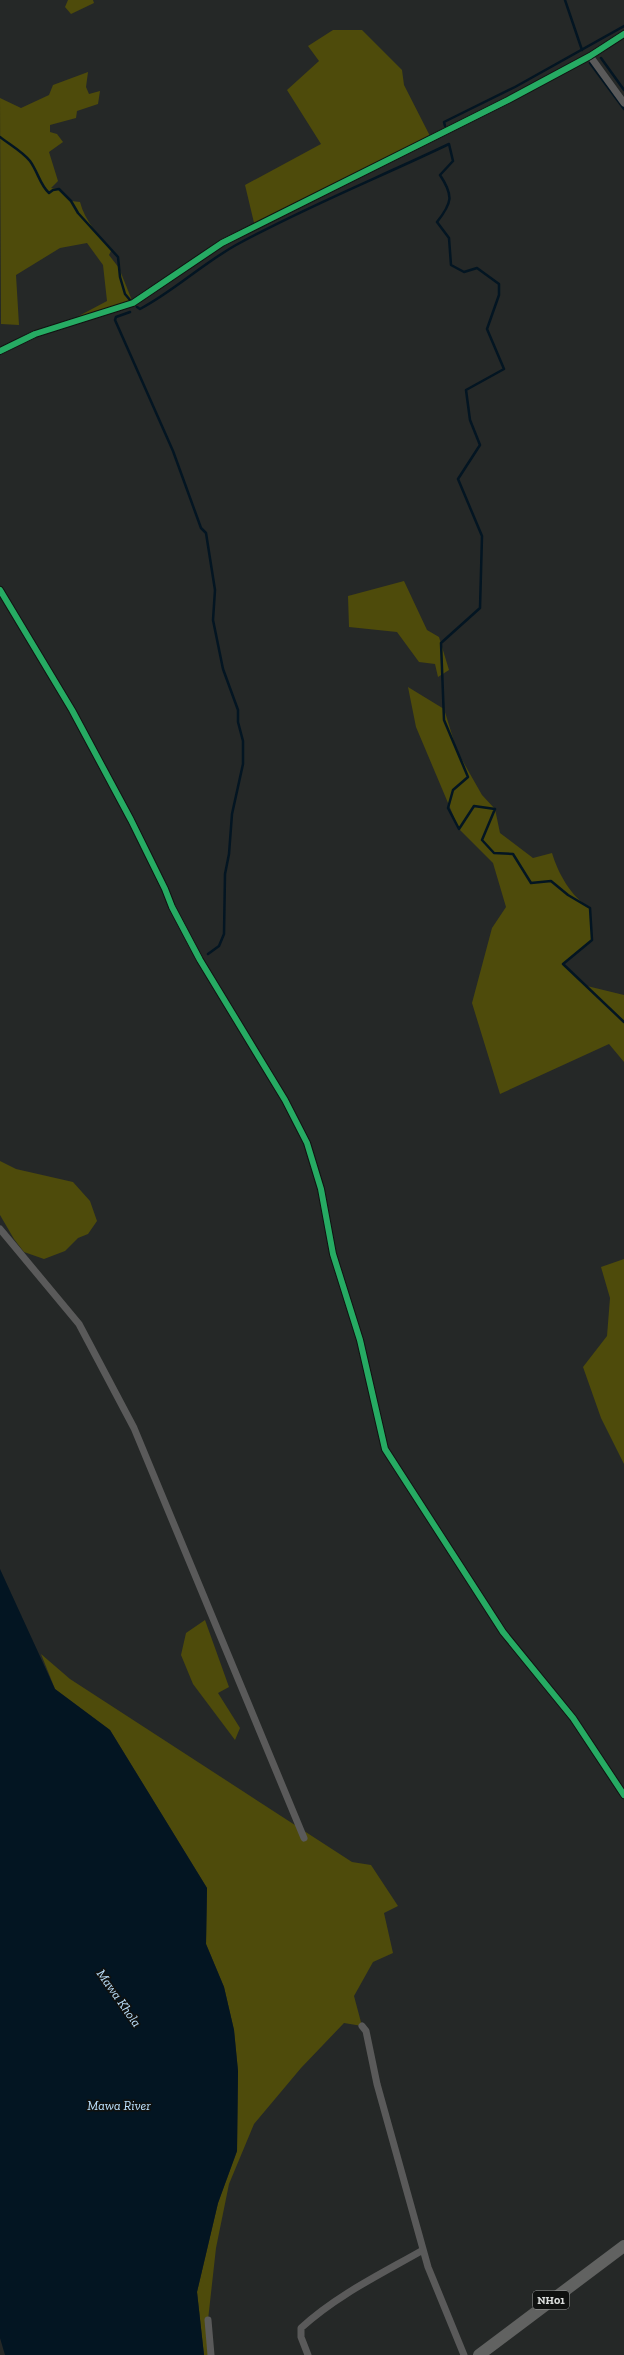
<svg xmlns="http://www.w3.org/2000/svg" width="624" height="2355" font-family="'Zilla Slab',serif">
<style>
.green{fill:#4e4b0b}
.water{fill:#031522}
.lines{fill:none;stroke-linecap:round;stroke-linejoin:round}
.stream{stroke:#031522;stroke-width:2.5}
.minor{stroke:#5a5a5a;stroke-width:7}
.trunk{stroke:#616261;stroke-width:12}
.cycleway-casing{stroke:#0f1110;stroke-width:8}
.cycleway{stroke:#26ab63;stroke-width:6}
.labels{text-anchor:middle;dominant-baseline:central;stroke-width:3.5;stroke-linejoin:round;paint-order:stroke}
.shield{fill:#0f1110;stroke:#9ea0a0;stroke-width:1}
.shield-label{font-size:11px;font-weight:bold;fill:#dbdedd}
.water-label{font-size:13px;font-style:italic;fill:#bde2fe;stroke:#0f1110}
</style>
<rect width="100%" height="100%" fill="#252827"/>
<path class="green" d="M 68,0 L 93,0 L 94,3 L 71,14 L 65,7 Z
M 333,30 L 362,30 L 402,70 L 404,85 L 431,138 L 255,227 L 245,185 L 321,144 L 287,90 L 319,61 L 308,46 Z
M 88,72 L 86,87 L 89,94 L 100,91 L 98,104 L 77,111 L 76,118 L 50,125 L 50,132 L 57,134 L 63,142 L 49,152 L 58,181 L 51,188 L 59,189 L 71,201 L 80,202 C 85,221 98,235 112,249 L 109,255 L 119,268 L 133,303 L 62,325 L 107,301 L 103,265 L 87,243 L 60,248 L 16,275 L 19,325 L 1,324 L 0,98 L 21,108 L 49,95 L 53,85 Z
M 404,581 L 427,630 L 439,637 L 449,670 L 438,677 L 435,664 L 419,662 L 397,632 L 349,627 L 348,596 Z
M 408,687 L 444,709 L 457,751 L 482,795 L 495,809 L 500,833 L 533,858 L 552,853 C 558,873 571,897 590,908 L 592,940 L 564,964 L 587,986 L 624,995 L 624,1062 L 609,1044 L 500,1094 L 472,1003 L 492,928 L 506,907 L 493,863 L 459,829 L 416,727 Z
M 0,1161 L 16,1169 L 73,1182 L 90,1201 L 97,1221 L 88,1234 L 78,1238 L 65,1251 L 44,1259 L 24,1252 L 14,1239 L 0,1215 Z
M 624,1259 L 624,1464 L 601,1418 L 583,1367 L 607,1336 L 610,1298 L 601,1267 Z
M 205,1620 L 229,1687 L 218,1693 L 240,1728 L 235,1740 L 193,1684 L 181,1655 L 186,1633 Z
M 41,1654 L 70,1679 L 352,1862 L 371,1865 L 398,1906 L 384,1913 L 393,1953 L 373,1962 L 354,1996 L 362,2026 L 344,2023 L 301,2068 L 254,2124 L 229,2184 L 216,2248 L 208,2320 L 211,2355 L 204,2355 L 197,2292 L 218,2203 L 237,2151 L 238,2071 L 234,2030 L 224,1987 L 206,1944 L 207,1888 L 110,1730 L 55,1689 Z"/>
<path class="water" d="M 0,1569 L 55,1689 L 110,1730 L 207,1888 L 206,1944 L 224,1987 L 234,2030 L 238,2071 L 237,2151 L 218,2203 L 197,2292 L 204,2355 L 5,2355 L 0,2338 Z"/>
<g class="lines">
<path class="stream" d="M 565,0 L 582,50
M 601,58 L 624,90
M 590,63 L 624,109
M 445,126 L 444,122 L 515,87 L 624,26
M 0,137 C 9,144 23,152 30,161 C 38,172 40,185 49,193 L 53,190 L 59,189 L 71,201 L 78,213 L 118,257 L 120,277 L 125,294 L 130,300
M 137,307 L 140,309 C 174,291 202,264 236,245 C 305,207 378,178 449,144 L 453,161 L 440,175 C 454,196 452,203 437,222 L 449,238 L 451,265 L 464,272 L 477,268 L 499,284 L 499,295 L 487,329 L 504,369 L 466,390 L 470,420 L 480,445 L 458,479 L 482,536 L 480,608 L 441,643 L 444,720 L 468,777 L 453,790 L 448,808 L 459,829 L 474,806 L 495,809 L 482,840 L 494,853 L 513,854 L 531,883 L 551,881 L 568,895 L 590,908 L 592,940 L 563,964 L 624,1022
M 130,312 L 116,317 L 115,320 L 173,451 L 201,528 L 206,533 L 215,590 L 213,620 L 223,669 L 238,710 L 238,722 L 243,741 L 243,764 L 232,814 L 229,854 L 225,874 L 224,934 L 219,946 L 208,954"/>
<path class="minor" d="M 590,56 L 624,103
M 0,351 L 35,334 L 133,303 L 222,243 L 508,100 L 590,56 L 624,34
M 0,590 L 72,710 L 131,820 L 165,889 L 172,907 L 200,960 L 285,1100 L 307,1143 L 321,1189 L 333,1254 L 360,1340 L 385,1449 L 503,1632 L 573,1718 L 624,1795
M 0,1229 L 79,1324 L 134,1428 L 304,1838
M 362,2026 L 366,2031 L 377,2084 L 428,2267 L 464,2355
M 208,2320 L 211,2355
M 308,2355 L 301,2337 L 301,2328 C 337,2295 381,2274 423,2250"/>
<path class="trunk" d="M 479,2355 L 624,2246"/>
<g class="cycleway-casing">
<path id="cycleway" d="M 0,351 L 35,334 L 133,303 L 222,243 L 508,100 L 590,56 L 624,34
M 0,590 L 72,710 L 131,820 L 165,889 L 172,907 L 200,960 L 285,1100 L 307,1143 L 321,1189 L 333,1254 L 360,1340 L 385,1449 L 503,1632 L 573,1718 L 624,1795"/>
</g>
<use href="#cycleway" class="cycleway"/>
</g>
<g class="labels">
<rect class="shield" x="533" y="2291" width="36" height="18" rx="3"/>
<g class="shield-label">
<text x="551" y="2300">NH01</text>
</g>
<g class="water-label">
<text transform="translate(119 1998) rotate(55)">Mawa Khola</text>
<text x="119" y="2105">Mawa River</text>
</g>
</g>
</svg>
